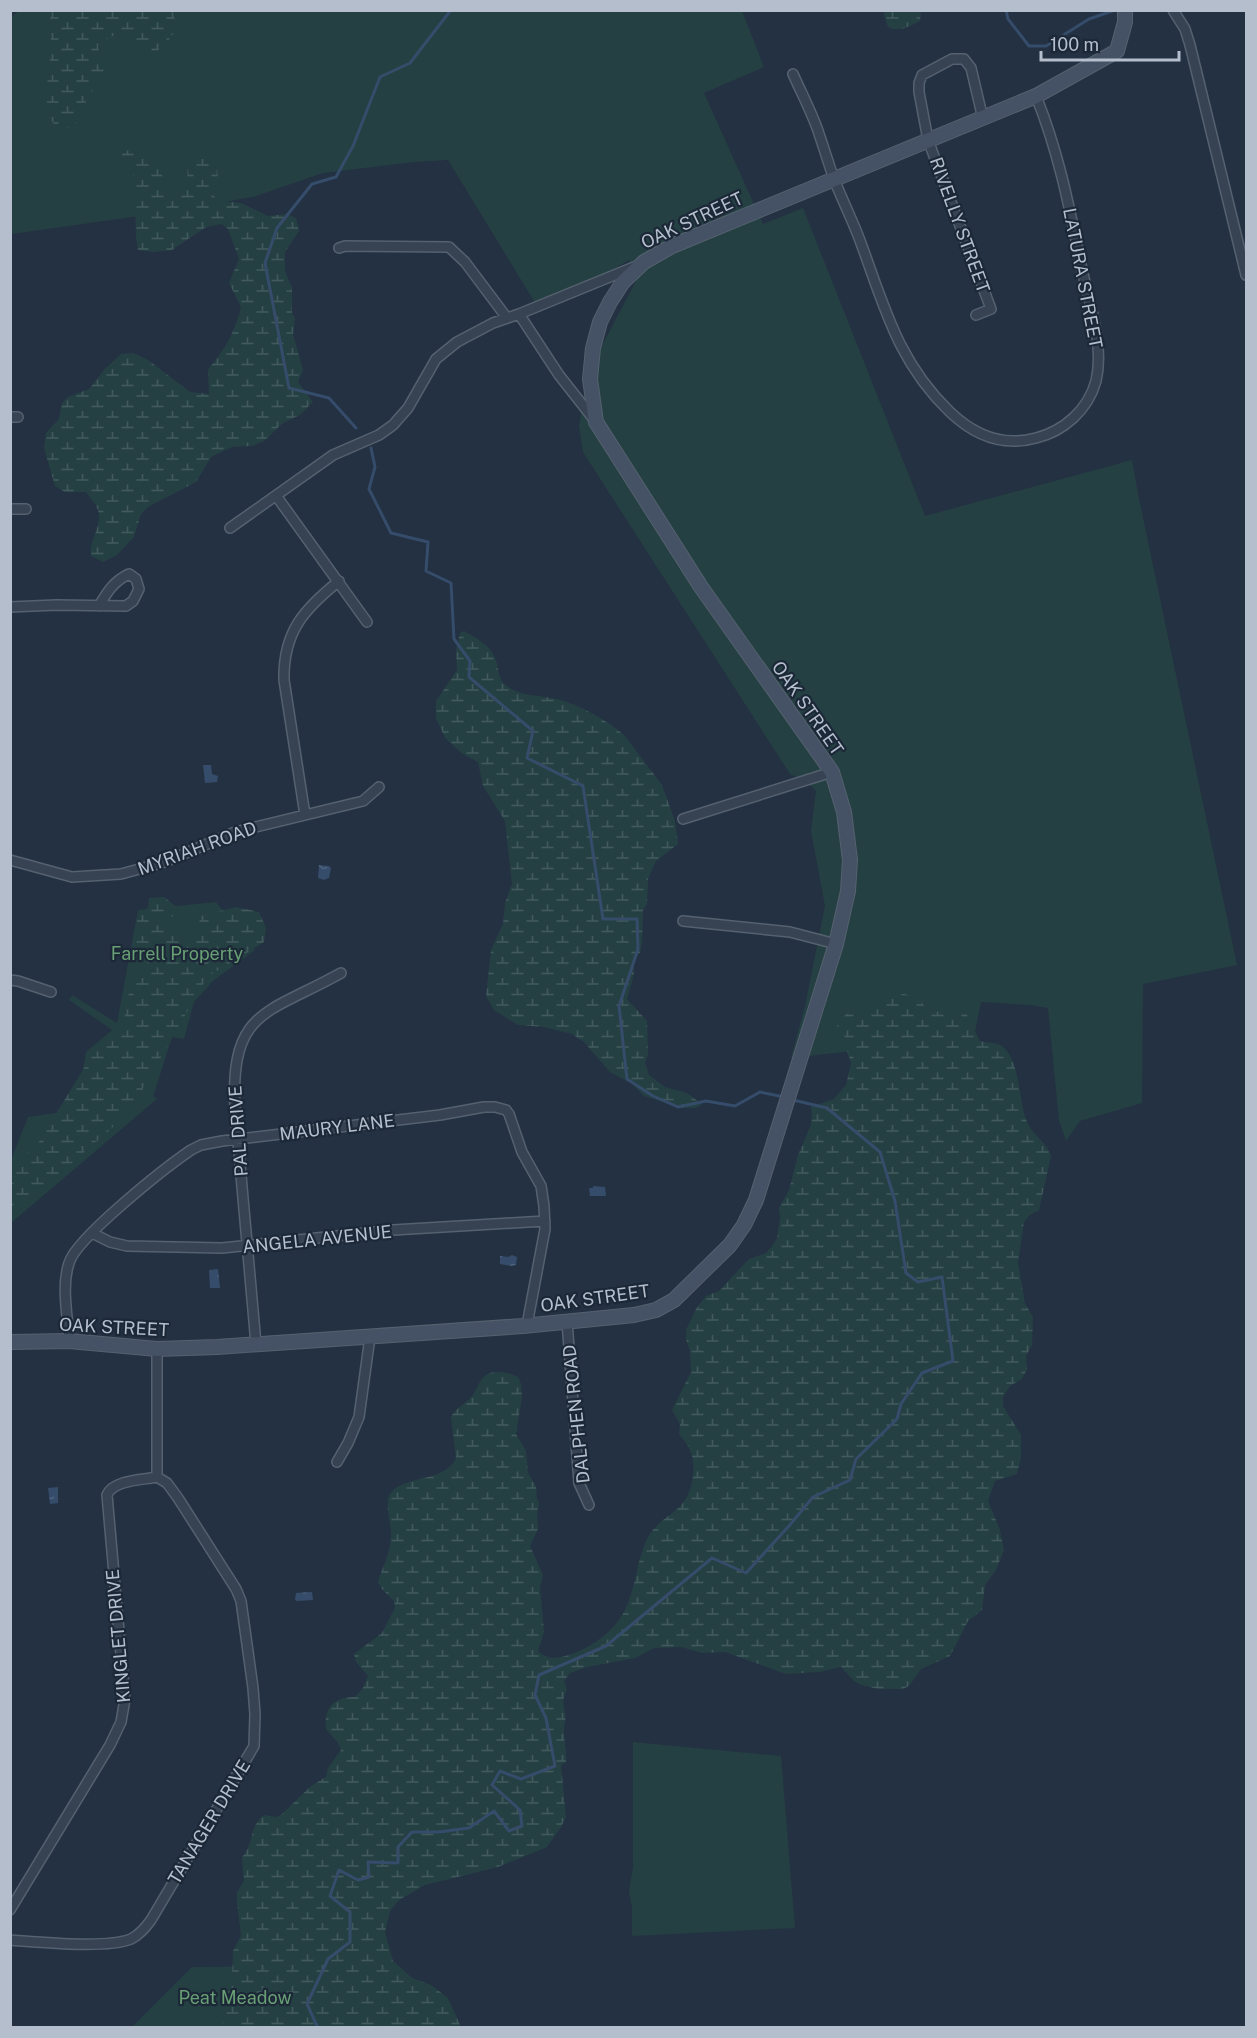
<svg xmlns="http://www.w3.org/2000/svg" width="1257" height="2038" font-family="'Public Sans',sans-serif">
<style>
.green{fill:#254043}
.wetland{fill:url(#wetland-marsh)}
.water{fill:url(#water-ripples)}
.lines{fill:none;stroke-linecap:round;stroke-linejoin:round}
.stream{stroke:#354c6a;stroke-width:3}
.street-casing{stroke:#55616f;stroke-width:12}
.secondary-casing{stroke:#55616f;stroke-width:16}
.street{stroke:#374352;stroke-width:9}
.secondary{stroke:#455265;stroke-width:14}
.labels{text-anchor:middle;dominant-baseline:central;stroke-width:4.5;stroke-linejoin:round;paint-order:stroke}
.street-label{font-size:18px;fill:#b4becc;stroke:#1c2837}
.park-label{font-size:18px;fill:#699f74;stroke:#1c2837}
</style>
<defs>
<pattern id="wetland-marsh" width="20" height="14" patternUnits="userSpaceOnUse" patternTransform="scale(1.5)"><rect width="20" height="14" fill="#254043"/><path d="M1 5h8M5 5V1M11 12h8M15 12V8" fill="none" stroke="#425a5d"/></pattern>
<pattern id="water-ripples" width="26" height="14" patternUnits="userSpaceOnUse" patternTransform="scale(1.5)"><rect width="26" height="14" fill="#354c6a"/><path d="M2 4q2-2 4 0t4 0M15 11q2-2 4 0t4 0" fill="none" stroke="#50647e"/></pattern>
</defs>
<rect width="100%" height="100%" fill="#233142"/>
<path class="green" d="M 20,10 L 742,11 L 764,67 L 704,93 L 763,224 L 803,208 L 925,516 L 1132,460 L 1138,494 L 1237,965 L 1143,984 L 1142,1103 L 1080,1121 L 1066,1141 L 1059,1120 L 1048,1008 L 1030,1005 L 981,1002 L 974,1037 L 791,1058 L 805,1006 L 825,906 L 811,831 L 816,791 L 806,781 L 790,774 L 583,452 L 579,426 L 586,386 L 597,355 L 637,279 L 629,260 L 540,311 L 448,160 L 414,162 L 323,173 L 256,196 L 190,209 L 11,234 L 10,18 Z
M 216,902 L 255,950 L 213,981 L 194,1002 L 184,1039 L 172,1037 L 153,1097 L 158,1098 L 11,1223 L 11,1160 L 28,1117 L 76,1110 L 86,1052 L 112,1030 L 69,1000 L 72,995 L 117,1023 L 138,910 Z
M 633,1742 L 781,1756 L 795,1928 L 632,1936 L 632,1908 L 629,1891 L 633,1867 Z
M 334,1966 L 332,2027 L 131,2028 L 192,1967 Z"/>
<path class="wetland" d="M 52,11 L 173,11 C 179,33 172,37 157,51 L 137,51 L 119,34 L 110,37 L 98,45 L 99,56 L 109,70 C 94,88 82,104 76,126 C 31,140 51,70 51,47 C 52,35 47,22 52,11 Z
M 883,11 L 921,11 L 920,21 C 910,26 898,33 888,27 Z
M 122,150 C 149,151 163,163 165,190 L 174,196 L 181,195 L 187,186 L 188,161 C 203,152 205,158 217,168 L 218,179 L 213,195 L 219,201 L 241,203 L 268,216 L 287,214 L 296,218 L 299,231 L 285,252 L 285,271 L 292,288 L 292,313 L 295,318 L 293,334 L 303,370 L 298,382 L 313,402 L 300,415 L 283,423 L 264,441 L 252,446 L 232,447 L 211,457 L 196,482 L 148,507 L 141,514 L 134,537 L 117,555 L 103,562 L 91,556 C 88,540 105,523 97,508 C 95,502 89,497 86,492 L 65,492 L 55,486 L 44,448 L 46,433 L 59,419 L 62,403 L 68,397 L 89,389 L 105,369 L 121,354 L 133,353 L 148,360 L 190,392 L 209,394 L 208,369 C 225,350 235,332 241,307 L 229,283 L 239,259 L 228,229 L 222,224 L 206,227 L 172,250 L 153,252 L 138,250 C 134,230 136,211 136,191 C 136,183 132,176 132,167 L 122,156 Z
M 464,631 C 475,637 490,645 495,658 C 500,669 496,678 507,686 C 522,698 547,695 564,701 C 585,708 608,721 624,735 L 662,785 L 675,821 L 678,844 L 656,861 L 648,879 L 647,904 L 643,910 L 642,942 L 640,953 L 634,957 L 634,974 L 627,999 L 647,1021 L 648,1054 L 645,1063 L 649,1075 L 665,1087 L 687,1093 L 702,1104 L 696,1108 L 684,1108 L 644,1096 L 631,1083 L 610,1072 L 584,1042 L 572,1034 L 544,1027 L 518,1025 L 494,1010 L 486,996 L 491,950 L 503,924 L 505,903 L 512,884 L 505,821 L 483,786 L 478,762 L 463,754 L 445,738 L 436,718 L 436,701 L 457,670 L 456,650 L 460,633 Z
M 164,897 L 182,911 L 164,921 L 166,931 L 184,941 L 193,943 L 201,916 L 236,907 L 259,912 L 266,928 L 264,942 L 207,977 L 129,1113 L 11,1216 L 11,1180 L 15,1163 L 37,1145 L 92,1055 L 123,1025 L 132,977 L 148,977 L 151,967 L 136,949 L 137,917 L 148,908 L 149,898 Z
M 887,994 L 904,994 L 919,998 L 930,1015 L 950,1006 L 963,1007 L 980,1041 C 987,1043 996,1042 1002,1046 C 1021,1061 1018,1101 1027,1122 C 1033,1136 1047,1142 1051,1156 L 1039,1210 L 1030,1215 L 1024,1222 L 1018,1263 L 1025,1304 L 1033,1317 L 1032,1345 L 1026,1356 L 1027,1369 L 1022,1379 L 1010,1386 L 1003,1397 L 1003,1406 L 1021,1435 L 1021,1458 L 1017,1474 L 995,1481 L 988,1501 L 1000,1530 L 1004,1550 L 996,1570 L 985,1585 L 982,1610 L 968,1621 L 950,1656 L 921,1669 L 909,1686 L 903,1689 L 878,1689 L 861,1685 L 854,1681 L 841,1667 L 820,1672 L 786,1674 L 725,1652 L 702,1653 L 681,1647 L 654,1648 L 635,1658 L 587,1667 L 570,1673 L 564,1681 L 567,1690 C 562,1699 563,1703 565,1713 C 567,1719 563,1726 564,1733 C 564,1743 567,1752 566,1762 L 561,1765 L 566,1817 L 561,1827 L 547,1847 L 498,1867 L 425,1885 L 399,1900 L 390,1911 L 385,1932 L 393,1961 L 412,1978 L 431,1985 L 448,1998 L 461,2027 L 223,2027 L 226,1996 L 232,1979 L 233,1951 L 241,1936 L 237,1902 L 237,1892 L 244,1881 L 242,1857 C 254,1845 249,1825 264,1815 L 276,1817 L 281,1815 L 311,1786 L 326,1777 L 328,1768 L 341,1750 L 338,1743 L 326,1729 C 324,1708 333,1697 355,1697 L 363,1688 L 368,1676 L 356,1662 L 354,1654 L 382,1633 L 395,1608 L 394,1601 L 382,1589 L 378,1582 C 383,1565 392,1550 391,1533 C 391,1522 385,1506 389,1496 C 399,1474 445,1484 456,1458 L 451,1417 C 456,1407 466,1404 472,1396 C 476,1391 478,1384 482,1379 C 490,1368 508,1372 518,1377 L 521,1384 L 522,1397 L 516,1434 L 526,1451 L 528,1473 L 536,1486 L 537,1499 L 539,1504 L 537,1513 L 538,1529 L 530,1546 L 543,1575 L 540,1588 L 544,1632 L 538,1651 C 549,1661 558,1658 572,1654 C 596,1645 619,1628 628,1603 C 636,1583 637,1562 646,1541 C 660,1511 688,1517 693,1476 C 695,1457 691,1448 679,1434 L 680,1424 L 672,1410 L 691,1372 L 690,1351 L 686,1339 L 686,1330 L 696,1309 L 706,1296 L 719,1291 L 749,1259 L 766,1253 L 772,1246 L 777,1238 L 780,1218 L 779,1208 L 789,1190 L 798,1155 L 811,1125 L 812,1116 L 811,1107 L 834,1099 L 846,1085 L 851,1063 L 846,1048 L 846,1039 L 835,1023 C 847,1012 857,1009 873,1008 L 877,1001 Z"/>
<path class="water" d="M 203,765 L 211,765 L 212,774 L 218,776 L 217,782 L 205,783 Z
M 319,865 L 329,866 L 331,868 L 329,878 L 324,880 L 318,878 Z
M 593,1186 L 605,1187 L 606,1196 L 590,1196 L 589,1188 L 593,1188 Z
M 512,1255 L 517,1257 L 516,1265 L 512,1266 L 500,1264 L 500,1256 L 508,1257 Z
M 218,1269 L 220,1288 L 210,1288 L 209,1270 Z
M 58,1487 L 58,1503 L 50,1504 L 48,1488 Z
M 312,1592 L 313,1600 L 297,1601 L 295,1600 L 296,1593 Z"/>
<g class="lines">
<path class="stream" d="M 1006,10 L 1008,19 L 1029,46 L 1046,46 L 1089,19 L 1115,10
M 356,428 L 329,398 L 289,388 L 265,263 L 277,228 L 312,184 L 336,177 L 353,146 L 380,77 L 410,63 L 451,10
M 371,448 L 375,467 L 369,489 L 391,533 L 428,542 L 426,571 L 451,583 L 454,639 L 470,661 L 469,677 L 533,731 L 527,758 L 583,786 L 603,919 L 637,919 L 638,949 L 619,1006 L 627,1079 L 653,1096 L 678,1107 L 706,1101 L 735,1106 L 760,1092 L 784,1097
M 318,2028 L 307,2004 L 328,1959 L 350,1942 L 350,1912 L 330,1896 L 339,1870 L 358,1880 L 369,1877 L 368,1862 L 398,1863 L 398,1847 L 412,1832 L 439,1832 L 469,1828 L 494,1811 L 509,1831 L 522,1826 L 520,1810 L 492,1785 L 500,1771 L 521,1779 L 555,1766 L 546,1718 L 535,1695 L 539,1675 L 606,1646 L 712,1558 L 746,1573 L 789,1526 L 813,1497 L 850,1480 L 856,1459 L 897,1419 L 901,1404 L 922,1373 L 953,1361 L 942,1277 L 918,1282 L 906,1273 L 895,1201 L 880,1152 L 827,1108 L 793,1100"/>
<g class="street-casing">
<path id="street" d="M 1173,10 L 1185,29 L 1190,45 L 1246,275
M 793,74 C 801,92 810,109 817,128 C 823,145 828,162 834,179 C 843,202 854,223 862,246 C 885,309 899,363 950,412 C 974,435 1003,447 1036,438 C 1064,431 1088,410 1096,381 C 1104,347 1091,308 1083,274 C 1070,211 1060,156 1036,96
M 339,248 L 345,246 L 449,247 L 465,262 L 507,318
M 976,315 L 991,309 L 928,140 L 919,92 L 919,83 L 922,75 L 952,59 L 964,59 L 971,68 L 983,119
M 10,417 L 18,417
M 596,422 L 559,375 L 519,314 L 634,267
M 277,497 L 367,622
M 10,509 L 26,509
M 230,528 L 333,455 L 379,435 L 393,425 L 408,408 L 436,359 L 457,342 L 493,323 L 519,314
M 10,607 L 56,605 L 126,606 L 133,601 L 139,589 L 136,579 L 129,574 C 114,581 107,592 99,606
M 305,815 L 284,680 C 283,632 304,609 339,581
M 683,819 L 832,772
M 10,860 L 72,877 L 121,874 L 165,862 L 235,832 L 363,801 L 379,787
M 683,921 L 790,932 L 836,944
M 10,980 L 18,981 L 51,992
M 92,1233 L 110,1242 L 127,1246 L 222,1248 L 393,1230 L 545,1221
M 567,1321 L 579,1483 L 589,1505
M 69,1341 C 68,1316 61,1287 69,1263 C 76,1238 166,1167 191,1150 L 201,1145 L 222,1141 L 440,1115 L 484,1107 L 495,1107 L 506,1110 L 509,1114 L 522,1152 L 541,1186 L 544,1206 L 545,1229 L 527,1325
M 256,1344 L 235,1108 C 230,1009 268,1014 341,973
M 337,1462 L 348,1443 L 359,1417 L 370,1337
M 10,1910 L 110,1745 L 121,1722 L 125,1699 L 107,1495 C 113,1480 142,1480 157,1477
M 10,1940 C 39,1942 106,1949 131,1939 C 139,1935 146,1927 151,1920 L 254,1746 L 255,1714 L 253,1688 L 241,1601 L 236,1589 L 178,1498 L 167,1483 L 157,1477 L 157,1349"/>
</g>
<g class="secondary-casing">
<path id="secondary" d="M 10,1342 L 69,1341 L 157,1349 L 217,1347 L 523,1326 L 634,1315 L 656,1310 L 674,1300 L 730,1245 L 744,1225 L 756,1200 L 836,944 L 848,891 L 850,860 L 844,812 L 832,772 L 701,587 L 596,422 L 590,379 L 593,348 L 600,322 L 610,302 L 623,282 L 644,262 L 672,246 L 1036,96 L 1117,51 L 1125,22 L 1125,10"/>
</g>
<use href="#street" class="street"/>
<use href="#secondary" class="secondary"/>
</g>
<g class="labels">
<g class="street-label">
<text transform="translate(692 220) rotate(-25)">OAK STREET</text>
<text transform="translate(960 225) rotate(70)">RIVELLY STREET</text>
<text transform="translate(1083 278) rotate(79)">LATURA STREET</text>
<text transform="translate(808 708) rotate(55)">OAK STREET</text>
<text transform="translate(197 848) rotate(-20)">MYRIAH ROAD</text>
<text transform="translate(337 1127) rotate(-7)">MAURY LANE</text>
<text transform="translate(238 1131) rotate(-94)">PAL DRIVE</text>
<text transform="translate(317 1239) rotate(-6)">ANGELA AVENUE</text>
<text transform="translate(595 1298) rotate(-8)">OAK STREET</text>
<text transform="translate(114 1327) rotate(3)">OAK STREET</text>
<text transform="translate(576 1414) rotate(-96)">DALPHEN ROAD</text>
<text transform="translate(118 1636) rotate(-95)">KINGLET DRIVE</text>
<text transform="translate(209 1822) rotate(-59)">TANAGER DRIVE</text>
</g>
<g class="park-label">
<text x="177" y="953">Farrell Property</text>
<text x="235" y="1997">Peat Meadow</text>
</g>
</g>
<rect width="1257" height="2038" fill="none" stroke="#b4becc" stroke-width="24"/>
<path d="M1041 51v9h138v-9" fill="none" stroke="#b4becc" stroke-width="3"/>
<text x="1050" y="51" font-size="18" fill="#b4becc" stroke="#1c2837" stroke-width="4.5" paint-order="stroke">100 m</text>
</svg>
